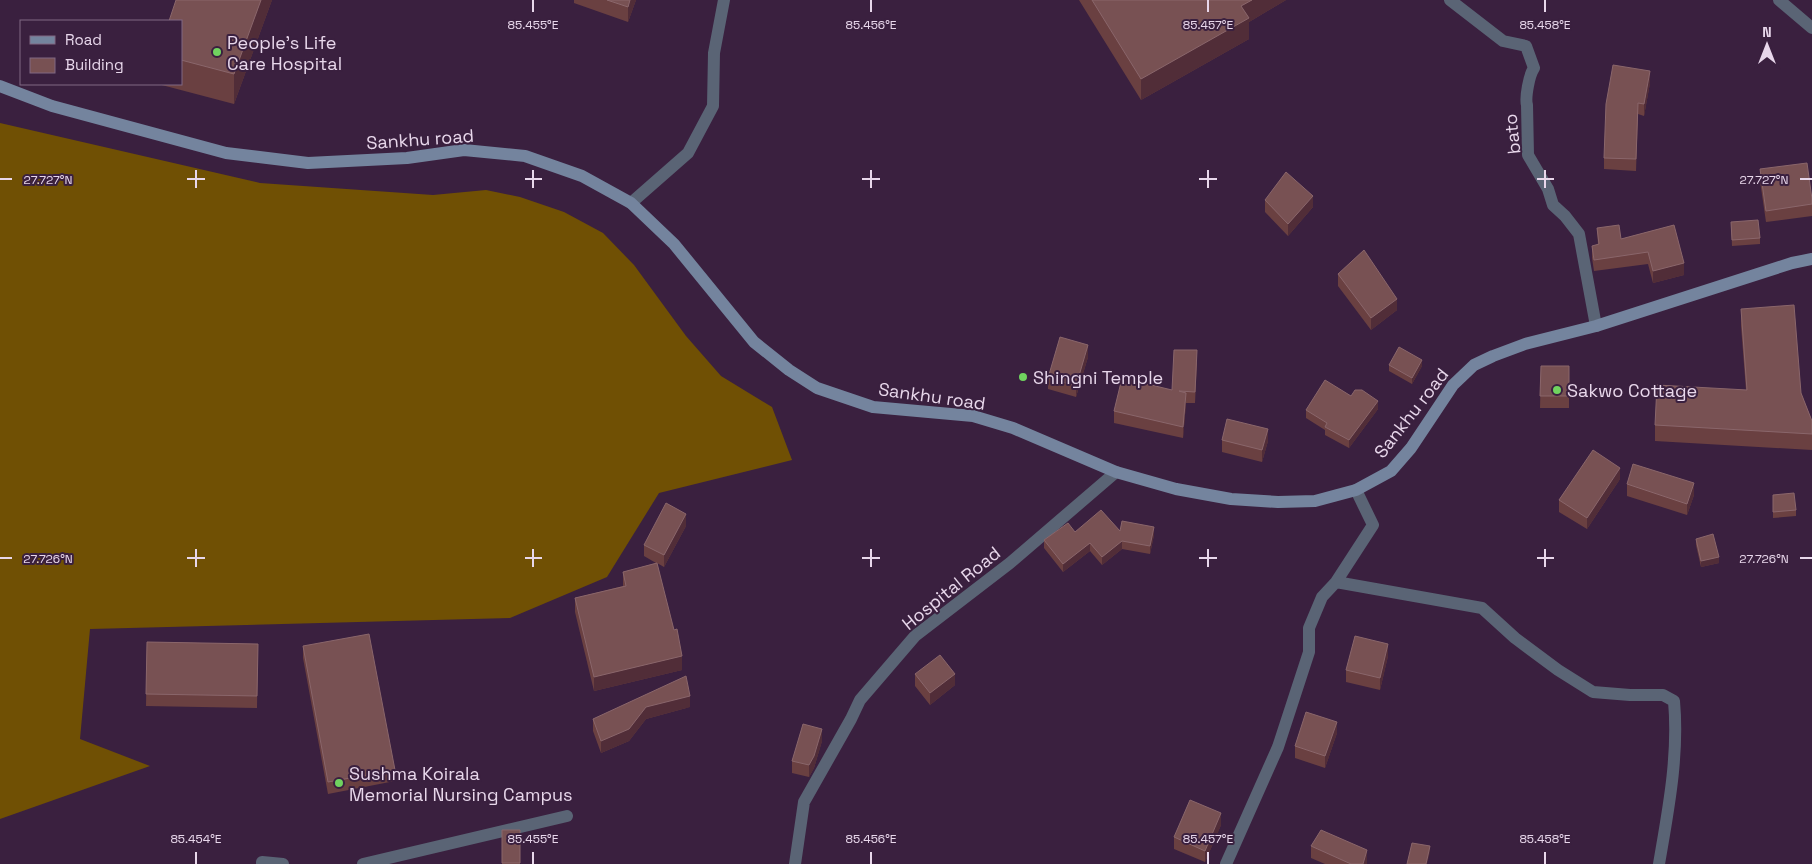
<svg xmlns="http://www.w3.org/2000/svg" width="1812" height="864" font-family="'Space Grotesk',sans-serif">
<style>
.forest{fill:#705004}
.lines{fill:none;stroke-linecap:round;stroke-linejoin:round}
.street{stroke:#5a6475;stroke-width:12}
.secondary{stroke:#74849e;stroke-width:12}
.wall{fill:#6a4041}
.shaded-wall{fill:#512d38}
.building{fill:#785153;stroke:#8a666b}
.ticks{fill:none;stroke:#e8d7eb;stroke-width:2}
.poi-dot{fill:#70d35f;stroke:#3a203f;stroke-width:2}
.labels{text-anchor:middle;dominant-baseline:central;stroke-width:4;stroke-linejoin:round;paint-order:stroke}
.poi-label{font-size:18px;fill:#e8d7eb;stroke:#3a203f;text-anchor:start}
.street-label{font-size:18px;fill:#e8d7eb;stroke:#3a203f}
.ticks-label{font-size:12px;text-anchor:middle;fill:#e8d7eb;stroke:#3a203f;stroke-width:4;stroke-linejoin:round;paint-order:stroke}
</style>
<rect width="100%" height="100%" fill="#3a203f"/>
<path class="forest" d="M 0,123 L 260,183 L 433,195 L 486,190 L 520,197 L 564,212 L 603,233 L 634,265 L 686,336 L 721,376 L 772,407 L 792,460 L 659,493 L 607,577 L 510,618 L 90,629 L 80,739 L 150,766 L 0,819 Z"/>
<g class="lines">
<path class="street" d="M 1450,0 L 1503,41 L 1526,46 L 1534,68 C 1529,75 1525,98 1527,105 L 1528,155 L 1548,189 L 1553,205 L 1565,216 L 1579,234 L 1596,326
M 1779,0 L 1812,28
M 631,203 L 688,153 L 713,106 L 714,53 L 724,0
M 1336,582 L 1482,608 L 1515,638 L 1558,670 L 1593,692 L 1630,695 L 1663,695 L 1674,701 C 1679,756 1668,811 1659,864
M 262,864 L 262,862 L 283,864
M 363,864 L 567,816
M 795,864 L 804,802 L 851,719 L 860,700 L 915,636 L 1010,563 L 1116,472
M 1226,864 L 1278,747 L 1309,652 L 1309,628 L 1322,597 L 1336,582 L 1373,525 L 1356,490"/>
<path class="secondary" d="M 0,86 L 52,106 L 226,153 L 308,163 L 407,158 L 464,150 L 525,156 L 582,176 L 631,203 L 674,244 L 754,342 L 789,370 L 817,388 L 873,407 L 973,416 L 1013,428 L 1116,472 L 1176,489 L 1231,499 L 1278,502 L 1315,501 L 1356,490 L 1391,471 L 1411,448 L 1453,385 L 1474,365 L 1493,356 L 1525,344 L 1596,326 L 1792,263 L 1812,259"/>
</g>
<path class="wall" d="M 176,0 L 272,0 L 234,104 L 158,84 L 181,84 L 181,21 Z
M 574,0 L 636,0 L 628,22 L 574,3 Z
M 1079,0 L 1286,0 L 1249,22 L 1249,39 L 1141,100 Z
M 1650,83 L 1644,116 L 1638,114 L 1636,171 L 1604,169 L 1604,158 Z
M 1760,169 L 1812,199 L 1812,216 L 1766,222 L 1760,181 Z
M 1265,200 L 1313,207 L 1288,236 L 1265,212 Z
M 1731,222 L 1760,238 L 1760,244 L 1732,246 Z
M 1674,225 L 1684,275 L 1653,283 L 1648,264 L 1594,271 L 1592,258 L 1592,246 L 1598,245 L 1597,228 L 1621,239 Z
M 1338,274 L 1397,310 L 1371,330 L 1338,286 Z
M 1741,309 L 1801,393 L 1812,421 L 1812,450 L 1655,441 L 1655,425 L 1746,390 L 1741,326 Z
M 1088,357 L 1076,397 L 1048,389 L 1048,378 Z
M 1197,362 L 1195,403 L 1186,403 L 1183,438 L 1114,423 L 1114,411 L 1172,390 Z
M 1389,365 L 1422,366 L 1412,384 L 1389,371 Z
M 1541,366 L 1569,366 L 1569,408 L 1540,408 Z
M 1351,396 L 1378,409 L 1349,448 L 1325,435 L 1325,430 L 1306,418 L 1306,410 Z
M 1222,440 L 1268,441 L 1262,462 L 1222,452 Z
M 1620,479 L 1587,529 L 1559,512 L 1559,500 Z
M 1627,484 L 1694,495 L 1687,515 L 1627,496 Z
M 1773,495 L 1796,510 L 1796,516 L 1773,518 Z
M 686,526 L 664,567 L 657,563 L 682,670 L 594,691 L 575,612 L 575,598 L 623,586 L 623,572 L 656,563 L 644,556 L 644,545 Z
M 1120,531 L 1154,535 L 1150,554 L 1122,549 L 1102,565 L 1090,551 L 1063,572 L 1044,548 L 1044,540 L 1075,532 Z
M 1696,539 L 1719,563 L 1701,567 L 1696,545 Z
M 147,642 L 258,644 L 257,708 L 146,706 Z
M 303,646 L 395,770 L 395,781 L 328,794 L 303,658 Z
M 1388,656 L 1380,690 L 1346,682 L 1346,670 Z
M 915,674 L 955,685 L 930,705 L 915,686 Z
M 690,707 L 646,719 L 629,741 L 601,753 L 593,731 L 593,719 Z
M 1337,733 L 1325,768 L 1295,758 L 1295,746 Z
M 822,741 L 814,768 L 809,777 L 792,773 L 792,761 Z
M 1221,825 L 1205,862 L 1174,849 L 1174,837 Z
M 502,830 L 520,830 L 520,864 L 502,864 Z
M 1311,846 L 1367,862 L 1367,864 L 1325,864 L 1311,858 Z"/>
<path class="shaded-wall" d="M 261,0 L 272,0 L 234,104 L 234,74 Z
M 630,0 L 636,0 L 628,22 L 628,7 Z
M 1252,0 L 1286,0 L 1249,22 L 1249,39 L 1141,100 L 1141,79 L 1241,6 Z
M 1650,71 L 1650,83 L 1644,116 L 1644,104 Z
M 1313,196 L 1313,207 L 1288,236 L 1288,224 Z
M 1684,263 L 1684,275 L 1653,283 L 1653,271 Z
M 1397,299 L 1397,310 L 1371,330 L 1371,318 Z
M 1088,345 L 1088,357 L 1076,397 L 1076,386 Z
M 1422,360 L 1422,366 L 1412,384 L 1412,378 Z
M 1186,393 L 1186,404 L 1183,438 L 1183,427 Z
M 1378,401 L 1378,409 L 1349,448 L 1349,440 Z
M 1268,429 L 1268,441 L 1262,462 L 1262,450 Z
M 1620,468 L 1620,479 L 1587,529 L 1587,518 Z
M 1694,483 L 1694,495 L 1687,515 L 1687,504 Z
M 686,514 L 686,526 L 664,567 L 664,555 Z
M 1154,527 L 1154,535 L 1150,554 L 1150,546 Z
M 1122,541 L 1122,549 L 1102,565 L 1102,557 Z
M 1090,543 L 1090,551 L 1063,572 L 1063,564 Z
M 1719,557 L 1719,563 L 1701,567 L 1701,561 Z
M 1388,644 L 1388,656 L 1380,690 L 1380,678 Z
M 682,656 L 682,670 L 594,691 L 594,677 Z
M 955,674 L 955,685 L 930,705 L 930,693 Z
M 690,696 L 690,707 L 646,719 L 629,741 L 601,753 L 601,741 L 646,707 Z
M 1337,722 L 1337,733 L 1325,768 L 1325,756 Z
M 822,729 L 822,741 L 814,768 L 809,777 L 809,765 Z
M 1221,813 L 1221,825 L 1205,862 L 1205,851 Z
M 1430,846 L 1430,852 L 1427,864 L 1426,864 Z
M 1367,850 L 1367,864 L 1363,864 Z"/>
<path class="building" d="M 176,0 L 261,0 L 234,74 L 181,60 L 181,21 L 169,21 Z
M 607,0 L 630,0 L 628,7 Z
M 1092,0 L 1252,0 L 1241,6 L 1249,18 L 1141,79 Z
M 1613,65 L 1650,71 L 1644,104 L 1638,103 L 1636,159 L 1604,158 L 1606,104 Z
M 1807,163 L 1812,199 L 1812,204 L 1766,211 L 1760,169 Z
M 1286,172 L 1313,196 L 1288,224 L 1265,200 Z
M 1758,220 L 1760,238 L 1732,240 L 1731,222 Z
M 1619,225 L 1621,239 L 1674,225 L 1684,263 L 1653,271 L 1648,252 L 1594,260 L 1592,246 L 1599,244 L 1597,228 Z
M 1364,250 L 1397,299 L 1371,318 L 1338,274 Z
M 1794,305 L 1801,393 L 1812,421 L 1812,434 L 1655,425 L 1657,385 L 1747,390 L 1741,309 Z
M 1060,337 L 1088,345 L 1076,386 L 1048,378 Z
M 1399,347 L 1422,360 L 1412,378 L 1389,365 Z
M 1174,350 L 1197,350 L 1195,392 L 1179,391 L 1186,393 L 1183,427 L 1114,411 L 1122,378 L 1172,390 Z
M 1541,366 L 1569,366 L 1569,396 L 1540,396 Z
M 1325,380 L 1351,396 L 1355,390 L 1362,390 L 1378,401 L 1349,440 L 1325,427 L 1327,423 L 1306,410 Z
M 1227,419 L 1268,429 L 1262,450 L 1222,440 Z
M 1593,450 L 1620,468 L 1587,518 L 1559,500 Z
M 1633,464 L 1694,483 L 1687,504 L 1627,484 Z
M 1794,493 L 1796,510 L 1773,512 L 1773,495 Z
M 666,503 L 686,514 L 664,555 L 644,545 Z
M 1101,510 L 1120,531 L 1122,521 L 1154,527 L 1150,546 L 1122,541 L 1102,557 L 1090,543 L 1063,564 L 1044,540 L 1068,523 L 1075,532 Z
M 1713,534 L 1719,557 L 1701,561 L 1696,539 Z
M 657,563 L 674,630 L 677,629 L 682,656 L 594,677 L 575,598 L 626,586 L 623,572 Z
M 369,634 L 395,770 L 328,782 L 303,646 Z
M 1355,636 L 1388,644 L 1380,678 L 1346,670 Z
M 147,642 L 258,644 L 257,696 L 146,694 Z
M 940,655 L 955,674 L 930,693 L 915,674 Z
M 686,676 L 690,696 L 646,707 L 629,729 L 601,741 L 593,719 Z
M 1306,712 L 1337,722 L 1325,756 L 1295,746 Z
M 803,724 L 822,729 L 814,756 L 809,765 L 792,761 Z
M 1190,800 L 1221,813 L 1205,851 L 1174,837 Z
M 502,830 L 520,830 L 520,863 L 502,863 Z
M 1321,830 L 1367,850 L 1363,864 L 1351,864 L 1311,846 Z
M 1412,843 L 1430,846 L 1426,864 L 1407,864 Z"/>
<path class="ticks" d="M 533,0 L 533,12M 871,0 L 871,12M 1208,0 L 1208,12M 1545,0 L 1545,12M 196,170 L 196,188M 533,170 L 533,188M 871,170 L 871,188M 1208,170 L 1208,188M 1545,170 L 1545,188M 0,179 L 12,179M 187,179 L 205,179M 525,179 L 542,179M 862,179 L 880,179M 1199,179 L 1217,179M 1537,179 L 1554,179M 1800,179 L 1812,179M 196,549 L 196,567M 533,549 L 533,567M 871,549 L 871,567M 1208,549 L 1208,567M 1545,549 L 1545,567M 0,558 L 12,558M 187,558 L 205,558M 525,558 L 542,558M 862,558 L 880,558M 1199,558 L 1217,558M 1537,558 L 1554,558M 1800,558 L 1812,558M 196,852 L 196,864M 533,852 L 533,864M 871,852 L 871,864M 1208,852 L 1208,864M 1545,852 L 1545,864"/>
<g class="poi-dot">
<circle cx="217" cy="52" r="5"/>
<circle cx="1023" cy="377" r="5"/>
<circle cx="1557" cy="390" r="5"/>
<circle cx="339" cy="783" r="5"/>
</g>
<g class="labels">
<g class="poi-label">
<text x="227" y="42">People's Life<tspan x="227" dy="21">Care Hospital</tspan></text>
<text x="1033" y="377">Shingni Temple</text>
<text x="1567" y="390">Sakwo Cottage</text>
<text x="349" y="773">Sushma Koirala<tspan x="349" dy="21">Memorial Nursing Campus</tspan></text>
</g>
<g class="street-label">
<text transform="translate(1512 134) rotate(-96)">bato</text>
<text transform="translate(420 139) rotate(-4)">Sankhu road</text>
<text transform="translate(932 396) rotate(8)">Sankhu road</text>
<text transform="translate(1411 413) rotate(-52)">Sankhu road</text>
<text transform="translate(951 588) rotate(-39)">Hospital Road</text>
</g>
</g>
<g class="ticks-label">
<text x="533" y="29">85.455°E</text>
<text x="871" y="29">85.456°E</text>
<text x="1208" y="29">85.457°E</text>
<text x="1545" y="29">85.458°E</text>
<text x="48" y="184">27.727°N</text>
<text x="1764" y="184">27.727°N</text>
<text x="48" y="563">27.726°N</text>
<text x="1764" y="563">27.726°N</text>
<text x="196" y="843">85.454°E</text>
<text x="533" y="843">85.455°E</text>
<text x="871" y="843">85.456°E</text>
<text x="1208" y="843">85.457°E</text>
<text x="1545" y="843">85.458°E</text>
</g>
<rect x="20" y="20" width="162" height="65" fill="#3a203f" stroke="#806984"/>
<rect x="30" y="36" width="25" height="8" fill="#74849e" stroke="#806984"/>
<text x="65" y="45" font-size="15" fill="#e8d7eb">Road</text>
<rect x="30" y="58" width="25" height="15" fill="#785153" stroke="#806984"/>
<text x="65" y="70" font-size="15" fill="#e8d7eb">Building</text>
<g transform="translate(1767 45)" stroke="#3a203f" stroke-width="4" paint-order="stroke">
<path d="M0-4L9 19L0 12L-9 19Z" fill="#e8d7eb"/>
<text y="-8" font-size="14" font-weight="bold" text-anchor="middle" fill="#e8d7eb">N</text>
</g>
</svg>
